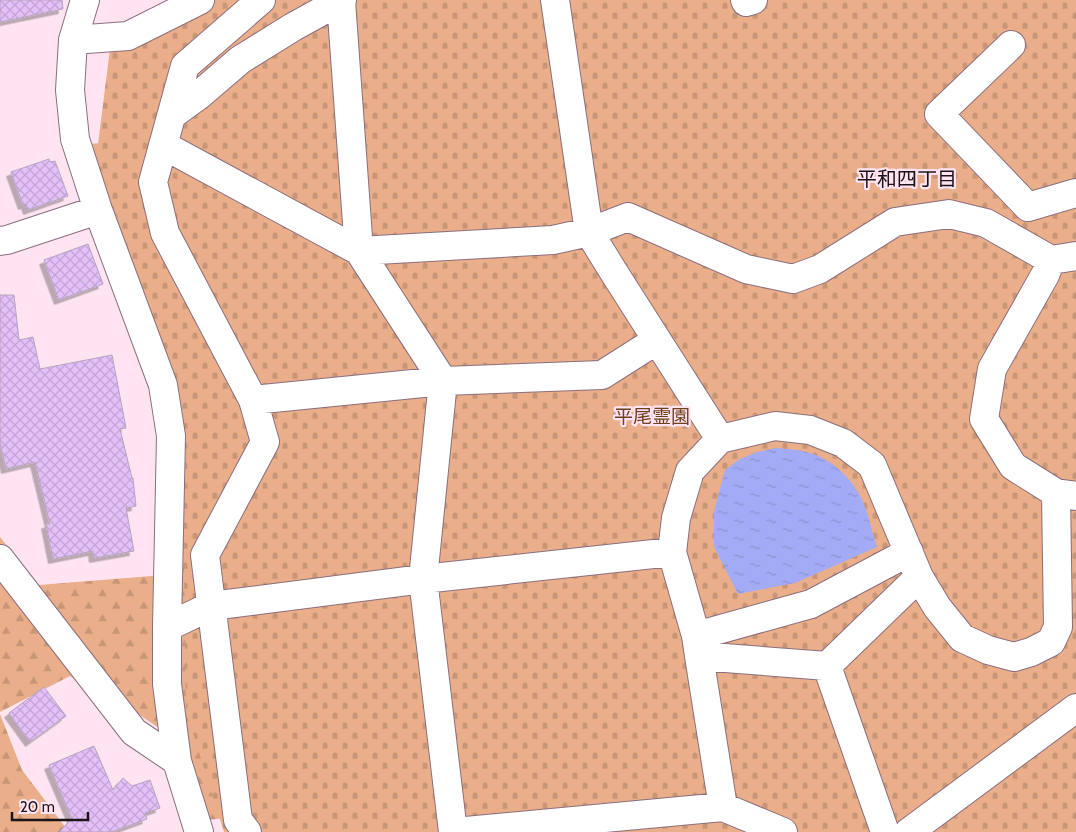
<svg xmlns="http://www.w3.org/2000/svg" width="1076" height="832" font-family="Cabin,'Noto Sans JP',sans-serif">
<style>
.forest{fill:url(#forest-firs)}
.cemetery{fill:url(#cemetery-stones)}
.water{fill:url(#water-ripples)}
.building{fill:url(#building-cross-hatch);stroke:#b4a4be;filter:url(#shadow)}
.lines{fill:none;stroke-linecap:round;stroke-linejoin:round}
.minor-casing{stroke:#8a6e7d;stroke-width:30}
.minor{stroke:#fff;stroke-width:28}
.labels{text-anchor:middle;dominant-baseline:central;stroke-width:4.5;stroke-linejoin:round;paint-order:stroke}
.park-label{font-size:19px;fill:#70401e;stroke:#fee4f1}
.neighbourhood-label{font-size:20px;fill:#1c1217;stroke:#fee4f1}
</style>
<defs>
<pattern id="forest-firs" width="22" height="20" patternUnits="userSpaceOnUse" patternTransform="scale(1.25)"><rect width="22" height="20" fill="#eaaf8a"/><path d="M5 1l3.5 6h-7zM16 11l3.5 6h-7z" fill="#c89676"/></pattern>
<pattern id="cemetery-stones" width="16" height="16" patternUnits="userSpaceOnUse" patternTransform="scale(1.25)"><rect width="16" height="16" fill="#eaaf8a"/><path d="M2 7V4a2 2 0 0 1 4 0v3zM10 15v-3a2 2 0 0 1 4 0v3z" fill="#c89676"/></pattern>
<pattern id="water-ripples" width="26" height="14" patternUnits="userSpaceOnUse" patternTransform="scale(1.25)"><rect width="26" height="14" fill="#a4abf6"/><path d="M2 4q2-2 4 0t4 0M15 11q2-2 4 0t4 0" fill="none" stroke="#8d92d2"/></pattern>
<pattern id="building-cross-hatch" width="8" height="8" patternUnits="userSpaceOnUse" patternTransform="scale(1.25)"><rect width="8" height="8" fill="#e4c0f9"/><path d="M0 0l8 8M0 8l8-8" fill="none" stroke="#c3a4d5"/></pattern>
<filter id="shadow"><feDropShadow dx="-4.5" dy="4.5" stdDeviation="0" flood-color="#0004"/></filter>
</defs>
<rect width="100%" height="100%" fill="#fee4f1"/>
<path class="forest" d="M 137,140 L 160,214 L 219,295 L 270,357 L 288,397 L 221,557 L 211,719 L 228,818 L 206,820 L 174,738 L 126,706 L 70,676 L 0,712 L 0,537 L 39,585 L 177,574 L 182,427 L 89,144 Z
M 0,714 L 22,770 L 69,832 L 0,832 Z"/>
<path class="cemetery" d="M 206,0 L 1076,0 L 1076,832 L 224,832 L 186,711 L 182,427 L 97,152 L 111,41 Z"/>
<path class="water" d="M 775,448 C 787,449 798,449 810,453 C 833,460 854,480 863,502 C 869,516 872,532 877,547 L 795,583 L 738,594 L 714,547 L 714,511 L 725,470 L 740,459 L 757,452 Z"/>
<path class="building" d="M 0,0 L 62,0 L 63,9 L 0,22 Z
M 49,159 L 50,162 L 55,161 L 68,196 L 28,210 L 26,204 L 23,205 L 11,172 Z
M 88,244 L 103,284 L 59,300 L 44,260 Z
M 0,295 L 14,295 L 19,340 L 33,337 L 40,369 L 112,355 L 126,428 L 120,429 L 132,478 L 133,478 L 136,506 L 126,508 L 134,551 L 94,558 L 93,551 L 53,559 L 46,524 L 50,524 L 35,462 L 6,469 L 0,443 Z
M 44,687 L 66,716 L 30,742 L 9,713 Z
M 94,746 L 113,790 L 123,778 L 132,786 L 150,780 L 160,808 L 145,813 L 147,819 L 111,832 L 59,832 L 72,819 L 49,765 Z"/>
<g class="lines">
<g class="minor-casing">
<path id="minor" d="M 85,0 L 73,40 L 70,90 L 75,139 L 98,210 L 163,385 L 171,436 L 167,627 L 167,684 L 177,761 L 199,832
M 555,0 L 589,232 L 613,271 L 720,439
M 745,0 L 746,2 L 753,0
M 341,1 L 359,251 L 443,381 L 423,579 L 453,832
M 73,40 L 128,36 L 200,0
M 1011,45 L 939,114 L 1028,207 L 1076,193
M 172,115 L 198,96 L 240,60 L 293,27 L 342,0
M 163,145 L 359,251 L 553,240 L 589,232 L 628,217 L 746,269 L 793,279 L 820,269 L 895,222 L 949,214 L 986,223 L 1051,260
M 0,241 L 7,240 L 98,210
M 1076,256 L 1051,260 L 1045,275 L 992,369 L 984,419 L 1013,466 L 1056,493 L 1076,496
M 253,400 L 443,381 L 602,375 L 657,340
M 775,426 L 810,430 L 843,443 L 872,465 L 919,577 L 827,666 L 699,656 L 696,636 L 672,552 L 676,518 L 690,471 L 720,439 Z
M 0,559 L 134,732 L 177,761
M 919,577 L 937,607 L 962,638 L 988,650 L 1014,657 L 1031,652 L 1051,642 L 1058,627 L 1056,493
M 167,627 L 211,606 L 423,579 L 672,552
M 696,636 L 811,604 L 909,552
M 699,656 L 723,807
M 827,666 L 885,832
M 247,832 L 238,820 L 205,555 L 265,442 L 253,400 L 165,233 L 153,182 L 185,66 L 261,0
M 455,832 L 723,807 L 783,832
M 909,832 L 1076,708"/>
</g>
<use href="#minor" class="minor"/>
</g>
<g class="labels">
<g class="park-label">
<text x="652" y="416">平尾霊園</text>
</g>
<g class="neighbourhood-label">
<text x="907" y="179">平和四丁目</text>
</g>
</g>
<path d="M12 812v8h76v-8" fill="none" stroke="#1c1217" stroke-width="2.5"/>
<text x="20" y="812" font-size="15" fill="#1c1217" stroke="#fee4f1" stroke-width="4" paint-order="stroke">20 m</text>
</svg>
